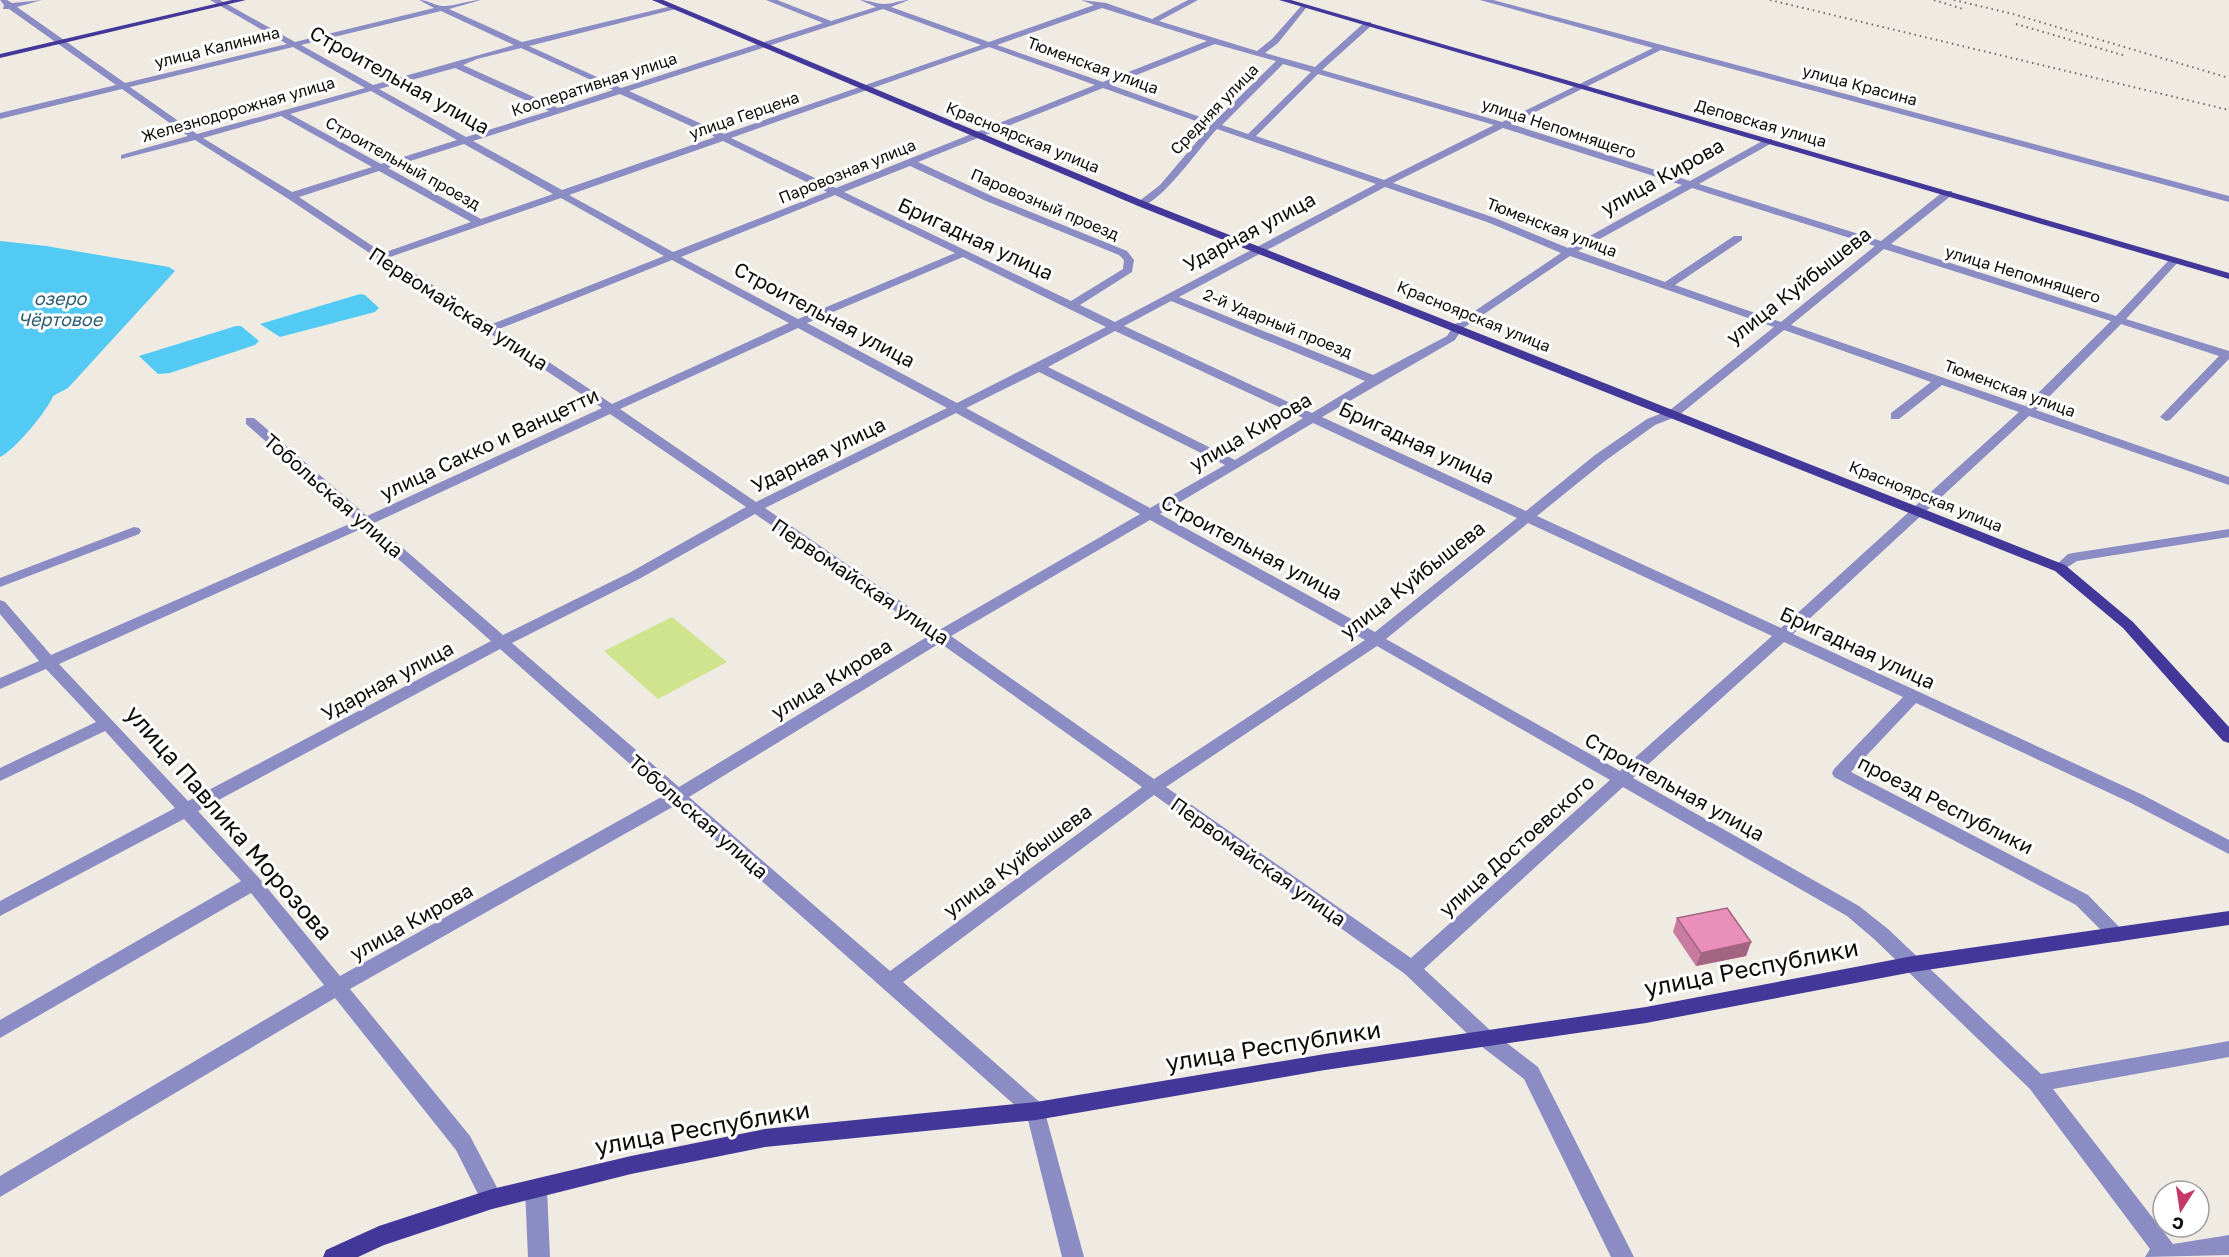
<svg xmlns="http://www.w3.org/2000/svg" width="2229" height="1257" font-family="'Golos Text',sans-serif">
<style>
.green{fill:#cfe48d}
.water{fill:#52caf4}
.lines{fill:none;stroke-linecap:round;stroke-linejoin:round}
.minor{fill:#8b8cc3;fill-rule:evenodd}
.major{fill:#433799;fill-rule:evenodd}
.rail{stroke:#6c6a65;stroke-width:2;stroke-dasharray:1.5 4;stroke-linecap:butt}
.wall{fill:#c87b9f}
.shaded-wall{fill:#a36482}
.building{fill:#e98fb9;stroke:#a36482;stroke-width:1.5}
.labels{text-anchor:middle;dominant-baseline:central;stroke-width:6;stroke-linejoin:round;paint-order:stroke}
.far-street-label{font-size:16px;fill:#0e0d0a;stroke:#fff}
.far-water-label{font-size:18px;font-style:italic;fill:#2e5f71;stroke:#fff}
.street-label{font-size:20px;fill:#0e0d0a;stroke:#fff}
.near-street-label{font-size:24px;fill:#0e0d0a;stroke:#fff}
</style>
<rect width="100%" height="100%" fill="#efebe3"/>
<path class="green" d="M 672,617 L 727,662 L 658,699 L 604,651 Z"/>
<path class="water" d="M 0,241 L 46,246 L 169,267 L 175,271 L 68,388 L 53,396 C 48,410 14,451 0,457 Z
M 360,294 L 365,295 L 379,308 L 375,312 L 280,337 L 260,324 Z
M 236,326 L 241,326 L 259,341 L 255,345 L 170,373 L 158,374 L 139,356 Z"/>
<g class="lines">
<path class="minor" d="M 0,0 L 7,0 L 12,3 L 42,0 L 17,7 L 125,83 L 287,44 L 210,0 L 220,0 L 295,42 L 434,8 L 419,0 C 428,0 434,5 442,6 C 452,7 469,0 481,0 L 449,9 L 522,42 L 676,5 L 676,9 L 529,46 L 621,88 L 823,23 L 766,0 L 777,0 L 831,21 L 876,7 L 860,0 C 868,0 877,4 884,4 C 893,4 900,0 909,0 L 891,7 L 989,42 L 1094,5 L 1081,0 L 1106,3 L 1152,19 L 1188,0 L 1198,0 L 1159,21 L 1257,51 L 1272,39 L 1303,4 L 1306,8 L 1278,43 L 1265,53 L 1315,67 L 1365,22 L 1371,22 L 1371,26 L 1322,70 L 1502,122 L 1653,48 L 1480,0 L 1493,0 L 2229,196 L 2229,202 L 1661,50 L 1511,124 L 1690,181 L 1766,139 L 1772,139 L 1772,143 L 1699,184 L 1881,241 L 1944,191 L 1952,191 L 1952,195 L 1891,244 L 2116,316 L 2171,258 L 2180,260 L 2126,319 L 2229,351 L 2229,359 L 2170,420 L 2166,421 L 2160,417 L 2219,356 L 2121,324 L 2036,410 L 2229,477 L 2229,485 L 2029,416 L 1793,634 L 2141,794 L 2229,840 L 2229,854 L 2129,802 L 1916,703 L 1851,772 L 2088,895 L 2127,935 L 2125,940 L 2118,942 L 2111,940 L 2076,905 L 1834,777 L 1832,773 L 1834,769 L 1903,697 L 1784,642 L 1633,778 L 1859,906 L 1888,929 L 2041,1074 L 2229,1041 L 2229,1057 L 2053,1089 L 2173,1244 L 2229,1235 L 2229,1255 L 2145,1257 L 2150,1249 L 2030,1089 L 1874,939 L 1847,916 L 1623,787 L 1424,969 L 1491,1031 L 1538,1067 L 1634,1257 L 1611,1257 L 1524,1079 L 1477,1043 L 1405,974 L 1154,795 L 903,982 L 1043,1105 L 1084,1257 L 1062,1257 L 1027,1116 L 676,805 L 350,989 L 470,1136 L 503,1199 L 500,1206 L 492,1209 L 484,1206 L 456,1150 L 335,998 L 0,1197 L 0,1176 L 324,985 L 251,893 L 0,1038 L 0,1020 L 241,881 L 184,819 L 0,916 L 0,901 L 175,808 L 105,731 L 0,781 L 0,768 L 96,722 L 46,669 L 0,689 L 0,678 L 39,661 L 0,614 L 0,600 L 5,602 L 51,655 L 356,521 L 246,424 L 246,418 L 254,418 L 367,516 L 602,408 L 287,198 L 195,140 L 121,159 L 121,155 L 188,136 L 122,89 L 0,119 L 0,113 L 116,85 L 9,9 L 3,9 L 4,5 ZM 1102,8 L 1207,41 L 1103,82 L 997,45 ZM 883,9 L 981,45 L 724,134 L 629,91 ZM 441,11 L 514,45 L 373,85 L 301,45 ZM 1215,44 L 1276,61 L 1214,122 L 1111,85 ZM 293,47 L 365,88 L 197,134 L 130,87 ZM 989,47 L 1095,85 L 836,188 L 731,138 ZM 521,48 L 613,90 L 558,108 L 463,65 L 477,59 ZM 1283,64 L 1311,72 L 1248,134 L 1222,125 ZM 455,68 L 549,111 L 466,137 L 379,89 ZM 1318,74 L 1494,125 L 1384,180 L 1256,136 ZM 1103,88 L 1210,126 L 1160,185 L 1138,202 L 1138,206 C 1158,209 1202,144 1217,129 L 1376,184 L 1115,322 L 1080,305 L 1132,272 L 1134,260 L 1127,251 L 994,197 L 918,162 ZM 371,91 L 457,140 L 381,164 L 290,114 ZM 620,94 L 715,137 L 562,190 L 473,141 ZM 281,116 L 372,167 L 292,192 L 203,138 ZM 1503,128 L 1682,185 L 1568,248 L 1495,218 L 1393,183 ZM 723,141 L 827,192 L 673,252 L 569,195 ZM 464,144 L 553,194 L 481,219 L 388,168 ZM 910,166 L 986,201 L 1119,255 L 1124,260 L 1123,269 L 1071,301 L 844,192 ZM 379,171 L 471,222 L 383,253 L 299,197 ZM 1385,187 L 1487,222 L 1561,253 L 1454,325 L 1447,336 L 1373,375 L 1179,297 ZM 1692,188 L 1875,246 L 1781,322 L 1675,285 L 1742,240 L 1742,236 L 1734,236 L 1665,282 L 1578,251 ZM 835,195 L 955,253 L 798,319 L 681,257 ZM 561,198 L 664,256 L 492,324 L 390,257 ZM 1884,249 L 2111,321 L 2025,406 L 1791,325 ZM 1570,256 L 1774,327 L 1670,410 L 1647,419 L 1595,455 L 1526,511 L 1322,417 L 1455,340 L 1462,329 ZM 963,257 L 1106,327 L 957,403 L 807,323 ZM 672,260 L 789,323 L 612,404 L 499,329 ZM 1171,301 L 1365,381 L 1312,413 L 1124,326 ZM 798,328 L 947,408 L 756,502 L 620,409 ZM 1784,330 L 1931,382 L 1891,413 L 1891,419 L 1899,419 L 1942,385 L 2019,412 L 1781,628 L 1537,516 L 1605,461 L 1655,425 L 1678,416 ZM 1115,331 L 1303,418 L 1235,460 L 1048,367 ZM 1039,372 L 1225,465 L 1150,508 L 966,408 ZM 956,413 L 1140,514 L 941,629 L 765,508 ZM 610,414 L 746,507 L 629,573 L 503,635 L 374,523 ZM 1313,423 L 1517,518 L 1375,632 L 1160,514 ZM 755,514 L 930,635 L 679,787 L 512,643 L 639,579 ZM 1150,520 L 1365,640 L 1154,779 L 951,636 ZM 1528,523 L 1772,636 L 1620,771 L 1386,639 ZM 363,528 L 491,641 L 188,801 L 59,664 ZM 940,643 L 1142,787 L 890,971 L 689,797 ZM 1377,646 L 1610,780 L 1411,958 L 1166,787 ZM 500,649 L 665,795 L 340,976 L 259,878 L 198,811 Z
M 134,527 L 139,528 L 141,531 L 139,534 L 0,587 L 0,578 Z
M 2229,529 L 2229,537 L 2077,561 L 2060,572 L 2053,568 L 2068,554 L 2073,553 Z
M 536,1179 L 544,1182 L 547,1189 L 550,1257 L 528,1257 L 525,1189 L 528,1182 Z"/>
<path class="major" d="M 232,0 L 246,0 L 0,58 L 0,54 Z
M 652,0 L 663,0 L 1146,202 L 2065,565 L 2133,622 L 2229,727 L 2229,743 L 2223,741 L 2123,628 L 2055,571 L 1138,206 Z
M 1279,0 L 1291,0 L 2229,273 L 2229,279 Z
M 2229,911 L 2229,925 L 1913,972 L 1646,1023 L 1325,1070 L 1036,1120 L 765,1147 L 631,1174 L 492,1209 L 384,1245 L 358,1257 L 323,1257 L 326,1250 L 379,1226 L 492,1189 L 631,1156 L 765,1129 L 1036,1102 L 1325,1054 L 1646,1007 L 1913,956 Z"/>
<path class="rail" d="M 1770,0 L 2229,110
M 1934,0 L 1963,9
M 1954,0 L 2013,14 L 2229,78
M 2016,24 L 2126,56"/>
</g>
<path class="wall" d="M 1677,918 L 1751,942 L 1746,956 L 1696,966 L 1673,932 Z"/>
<path class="shaded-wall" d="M 1751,942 L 1746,956 L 1696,966 L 1701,953 Z"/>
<path class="building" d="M 1727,908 L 1751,942 L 1701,953 L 1677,918 Z"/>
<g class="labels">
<g class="far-street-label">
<text transform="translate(217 47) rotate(-14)">улица Калинина</text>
<text transform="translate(1093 65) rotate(20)">Тюменская улица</text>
<text transform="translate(594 84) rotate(-18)">Кооперативная улица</text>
<text transform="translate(1860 85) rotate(15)">улица Красина</text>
<text transform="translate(238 109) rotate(-16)">Железнодорожная улица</text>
<text transform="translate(1214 109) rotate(-46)">Средняя улица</text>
<text transform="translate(744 115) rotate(-19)">улица Герцена</text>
<text transform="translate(1761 123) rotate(16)">Деповская улица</text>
<text transform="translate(1559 128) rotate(18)">улица Непомнящего</text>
<text transform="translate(1023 137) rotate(22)">Красноярская улица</text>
<text transform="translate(403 163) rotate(29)">Строительный проезд</text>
<text transform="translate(847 171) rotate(-22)">Паровозная улица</text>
<text transform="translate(1045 204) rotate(23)">Паровозный проезд</text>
<text transform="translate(1552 227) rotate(21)">Тюменская улица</text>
<text transform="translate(2023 274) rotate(17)">улица Непомнящего</text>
<text transform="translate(1474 316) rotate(22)">Красноярская улица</text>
<text transform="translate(1278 323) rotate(22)">2-й Ударный проезд</text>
<text transform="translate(2010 388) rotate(20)">Тюменская улица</text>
<text transform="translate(1926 496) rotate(22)">Красноярская улица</text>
</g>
<g class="far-water-label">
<text x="60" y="298">озеро<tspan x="60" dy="21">Чёртовое</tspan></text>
</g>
<g class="street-label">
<text transform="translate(400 79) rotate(29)">Строительная улица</text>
<text transform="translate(1662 176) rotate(-29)">улица Кирова</text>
<text transform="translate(1249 231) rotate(-28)">Ударная улица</text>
<text transform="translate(976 238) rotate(25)">Бригадная улица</text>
<text transform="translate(1798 285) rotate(-38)">улица Куйбышева</text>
<text transform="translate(459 308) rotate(33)">Первомайская улица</text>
<text transform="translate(825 314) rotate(28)">Строительная улица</text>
<text transform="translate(1250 431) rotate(-30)">улица Кирова</text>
<text transform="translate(1417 442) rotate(25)">Бригадная улица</text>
<text transform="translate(489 443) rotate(-25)">улица Сакко и Ванцетти</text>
<text transform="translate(818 454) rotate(-26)">Ударная улица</text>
<text transform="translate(334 495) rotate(41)">Тобольская улица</text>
<text transform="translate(1252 547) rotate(28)">Строительная улица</text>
<text transform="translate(1412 579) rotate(-38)">улица Куйбышева</text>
<text transform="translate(861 581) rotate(34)">Первомайская улица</text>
<text transform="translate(1858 647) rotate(25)">Бригадная улица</text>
<text transform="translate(831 678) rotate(-31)">улица Кирова</text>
<text transform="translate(387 680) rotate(-28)">Ударная улица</text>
<text transform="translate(1675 786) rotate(29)">Строительная улица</text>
<text transform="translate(1946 804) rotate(27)">проезд Республики</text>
<text transform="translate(699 816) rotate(41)">Тобольская улица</text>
<text transform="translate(1516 845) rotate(-42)">улица Достоевского</text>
<text transform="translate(1017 860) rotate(-36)">улица Куйбышева</text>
<text transform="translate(1259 861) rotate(35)">Первомайская улица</text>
<text transform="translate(411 921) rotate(-29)">улица Кирова</text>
</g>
<g class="near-street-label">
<text transform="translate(230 822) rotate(49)">улица Павлика Морозова</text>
<text transform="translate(1751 967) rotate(-11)">улица Республики</text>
<text transform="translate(1273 1045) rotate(-9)">улица Республики</text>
<text transform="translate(702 1127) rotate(-10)">улица Республики</text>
</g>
</g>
<g transform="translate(2181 1209) rotate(192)"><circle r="28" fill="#ffffff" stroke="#9f9e9d" stroke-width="1.5"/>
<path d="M0-4.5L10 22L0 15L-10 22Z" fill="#c63967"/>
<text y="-9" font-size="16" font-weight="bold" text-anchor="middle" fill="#0e0d0a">С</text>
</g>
</svg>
